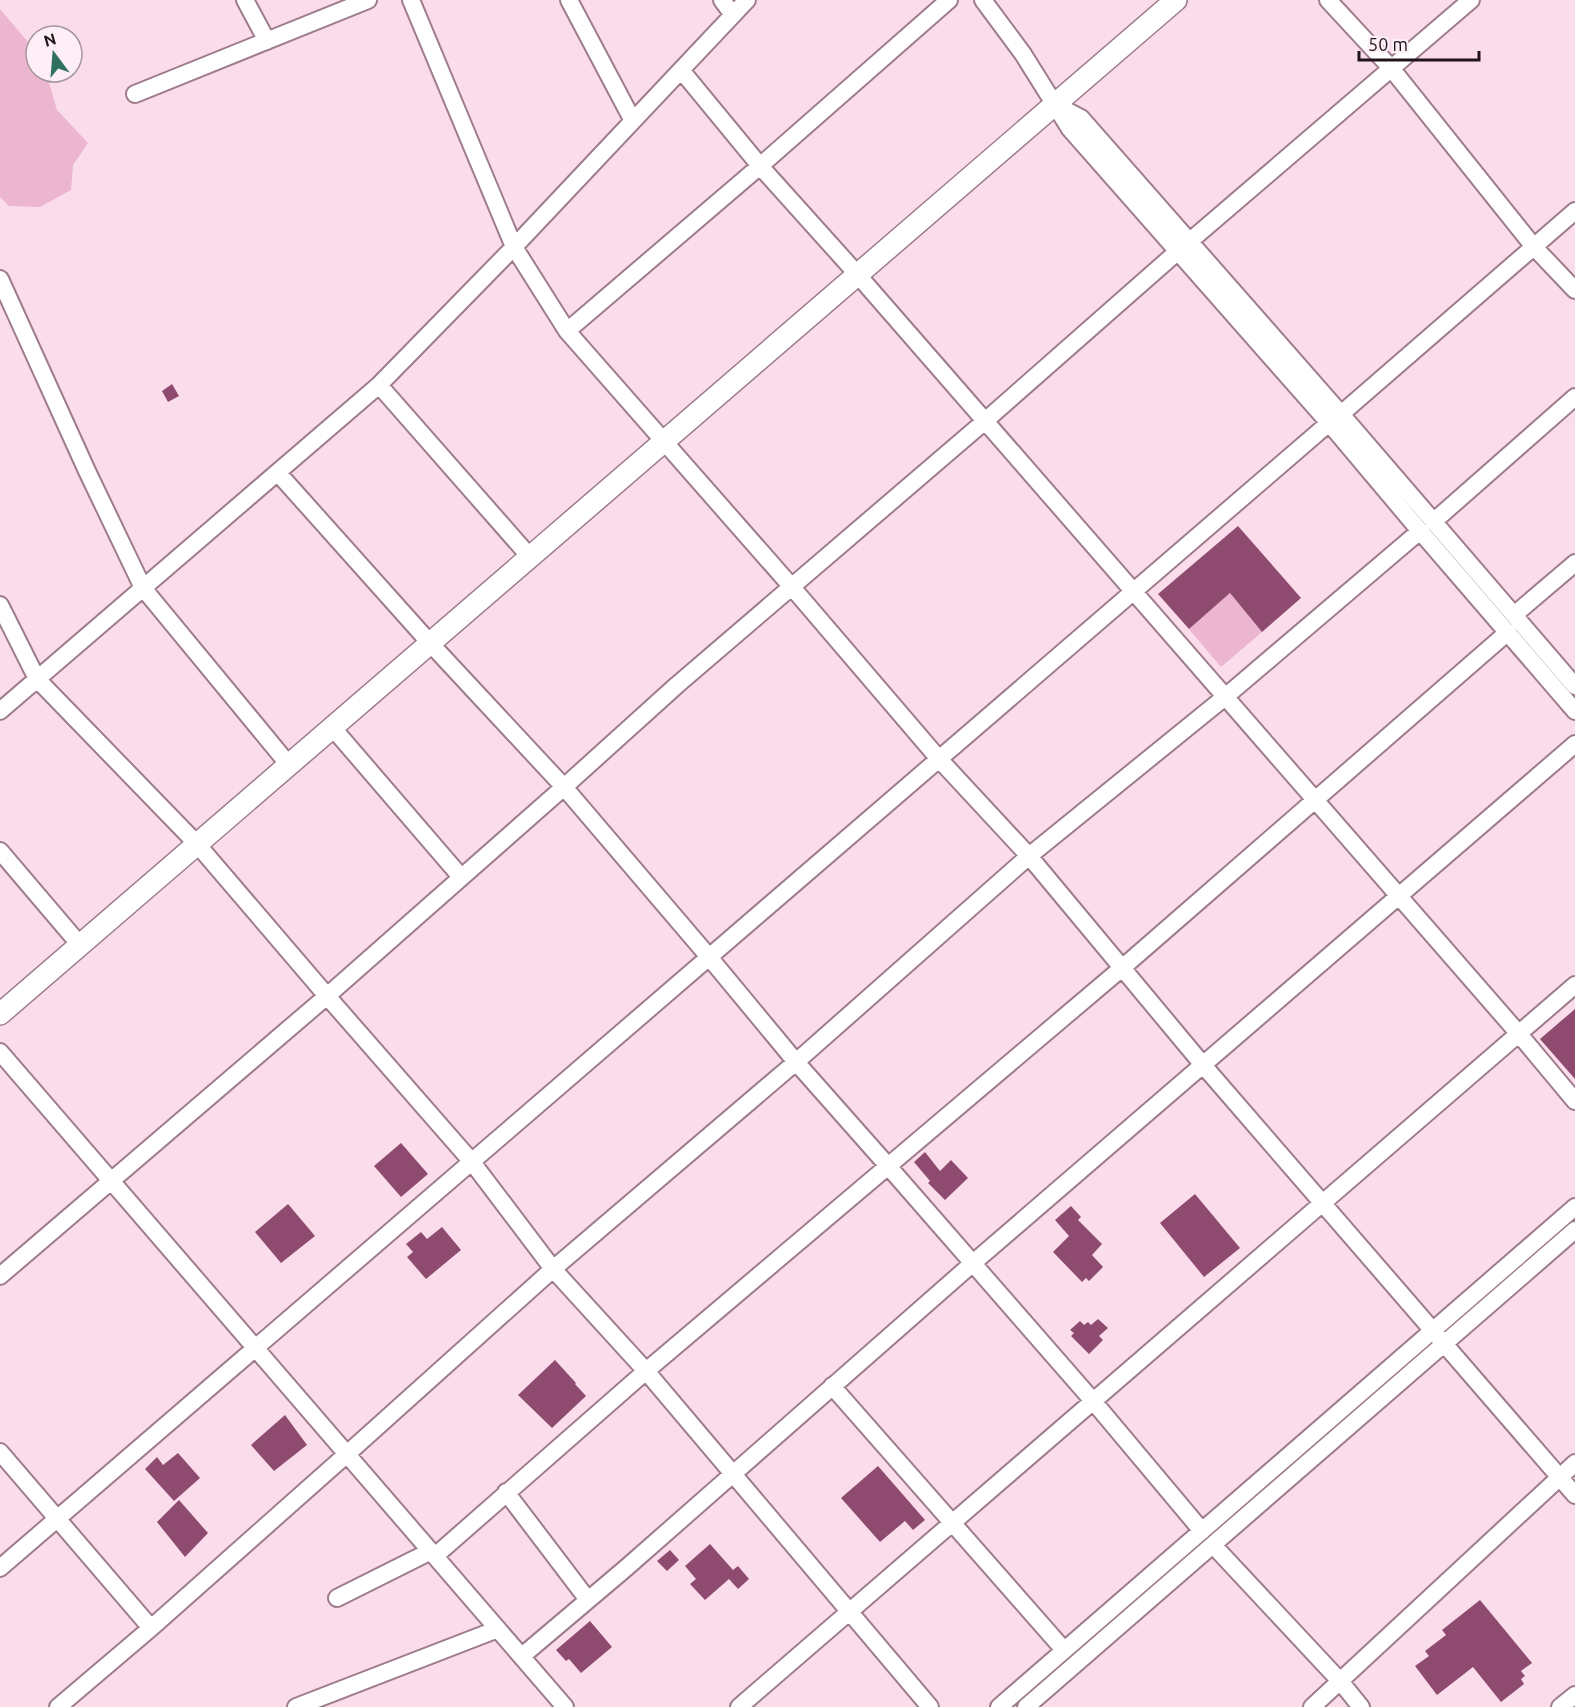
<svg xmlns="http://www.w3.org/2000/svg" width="1575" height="1707" font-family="Ubuntu,sans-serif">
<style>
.green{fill:#ecb6d0}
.building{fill:#8e4b6f}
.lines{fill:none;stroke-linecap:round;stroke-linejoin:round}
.minor-casing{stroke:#9e7c8d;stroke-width:20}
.tertiary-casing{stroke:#9e7c8d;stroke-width:24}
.minor{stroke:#fff;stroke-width:16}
.tertiary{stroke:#fff;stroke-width:21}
</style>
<rect width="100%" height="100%" fill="#fadcea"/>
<path class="green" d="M 0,9 L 34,49 L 36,54 L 36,72 L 44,72 L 50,86 L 57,110 L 88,143 L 73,165 L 71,190 L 40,207 L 9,206 L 0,197 Z
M 1230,593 L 1262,632 L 1221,667 L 1189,629 Z"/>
<path class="building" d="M 172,384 L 179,396 L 168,402 L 162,391 Z
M 1238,526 L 1301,598 L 1262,632 L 1230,593 L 1189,629 L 1158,594 Z
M 1575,1009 L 1575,1079 L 1540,1039 Z
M 401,1143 L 428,1174 L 401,1197 L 374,1166 Z
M 925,1152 L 940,1171 L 951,1160 L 968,1178 L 945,1200 L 928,1183 L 930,1181 L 914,1162 Z
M 1195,1194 L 1240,1248 L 1204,1277 L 1160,1223 Z
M 288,1204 L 315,1236 L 281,1263 L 255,1232 Z
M 1071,1206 L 1081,1217 L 1078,1220 L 1102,1244 L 1092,1255 L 1103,1267 L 1089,1281 L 1086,1278 L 1082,1282 L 1053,1252 L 1069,1236 L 1055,1220 Z
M 442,1227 L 461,1250 L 426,1279 L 407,1257 L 413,1252 L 406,1244 L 421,1232 L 427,1239 Z
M 1098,1319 L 1108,1328 L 1099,1336 L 1103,1340 L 1089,1354 L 1071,1336 L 1074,1333 L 1070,1330 L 1080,1321 L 1084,1325 L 1088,1322 L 1091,1325 Z
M 555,1360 L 576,1383 L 575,1384 L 586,1396 L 552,1428 L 518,1395 Z
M 285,1415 L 307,1445 L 274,1471 L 251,1445 Z
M 178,1453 L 200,1478 L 174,1501 L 145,1469 L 157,1457 L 163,1465 Z
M 878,1466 L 925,1520 L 913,1530 L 905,1521 L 880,1542 L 841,1498 Z
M 179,1500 L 208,1533 L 185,1557 L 157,1522 Z
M 710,1544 L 733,1570 L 738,1566 L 749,1579 L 738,1589 L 729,1579 L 705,1600 L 690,1584 L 696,1579 L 685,1566 Z
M 670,1550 L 679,1560 L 667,1571 L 657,1561 Z
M 1480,1600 L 1532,1663 L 1521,1671 L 1525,1676 L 1521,1679 L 1524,1684 L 1501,1702 L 1473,1667 L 1437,1695 L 1415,1666 L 1429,1656 L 1425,1651 L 1446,1635 L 1442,1630 Z
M 590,1621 L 612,1647 L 581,1673 L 569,1659 L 566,1661 L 556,1650 Z"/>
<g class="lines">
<g class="minor-casing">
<path id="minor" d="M 245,0 L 267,41
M 411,0 L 514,247 L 567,331 L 791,586 L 939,759 L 1029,856 L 1203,1065 L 1575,1495
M 569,0 L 633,121
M 722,0 L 733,15
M 983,0 L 1023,54 L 1070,129 L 1329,423 L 1420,531 L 1575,711
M 1328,0 L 1391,68 L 1534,247 L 1575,290
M 681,70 L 760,166 L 857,274 L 1519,1034 L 1575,1101
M 135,94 L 368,0
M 1056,105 L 1081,118 L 1341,414 L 1575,686
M 1190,241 L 1471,0
M 0,279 L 87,471 L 143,588 L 289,765
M 567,331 L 760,166 L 949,0
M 379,385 L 530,557
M 1341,414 L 1575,211
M 278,473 L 430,643 L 564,787 L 709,957 L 796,1062 L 888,1166 L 1093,1401 L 1202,1531
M 1433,522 L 1575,397
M 0,605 L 37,679 L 197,844 L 327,996 L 472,1162 L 553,1269 L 646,1371 L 930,1707
M 1514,615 L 1575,563
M 0,711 L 379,385 L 514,247 L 747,0
M 332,727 L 461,877
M 0,851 L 80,945
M 0,1052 L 565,1707
M 0,1276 L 327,996 L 564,787 L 677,685 L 985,421 L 1177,252
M 832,1386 L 1064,1650
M 0,1452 L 151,1628
M 506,1492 L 588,1600
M 1213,1545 L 1340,1681 L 1361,1707
M 435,1556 L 646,1371 L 1122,968 L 1508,632
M 0,1568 L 1329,423
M 337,1598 L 431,1551
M 522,1656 L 626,1568 L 973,1263 L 1575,744
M 58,1707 L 151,1628 L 347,1454 L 553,1269 L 796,1062 L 1029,856 L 1225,697 L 1420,531
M 296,1707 L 498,1629
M 739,1707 L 1575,985
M 999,1707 L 1575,1207
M 1026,1707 L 1575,1230
M 1312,1707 L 1575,1463
M 1560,1707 L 1575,1695"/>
</g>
<g class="tertiary-casing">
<path id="tertiary" d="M 0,1014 L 1176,0"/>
</g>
<use href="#minor" class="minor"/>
<use href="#tertiary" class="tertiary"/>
</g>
<g transform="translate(54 54) rotate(344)"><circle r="28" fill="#feeef5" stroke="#a5969d" stroke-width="1.5"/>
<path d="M0-4.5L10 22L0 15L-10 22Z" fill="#30705f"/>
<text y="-9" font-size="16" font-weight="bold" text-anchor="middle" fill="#20131a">N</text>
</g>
<path d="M1359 51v9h120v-9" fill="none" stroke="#20131a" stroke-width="3"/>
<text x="1368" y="51" font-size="18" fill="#20131a" stroke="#feeef5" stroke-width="4.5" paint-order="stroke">50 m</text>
</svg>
